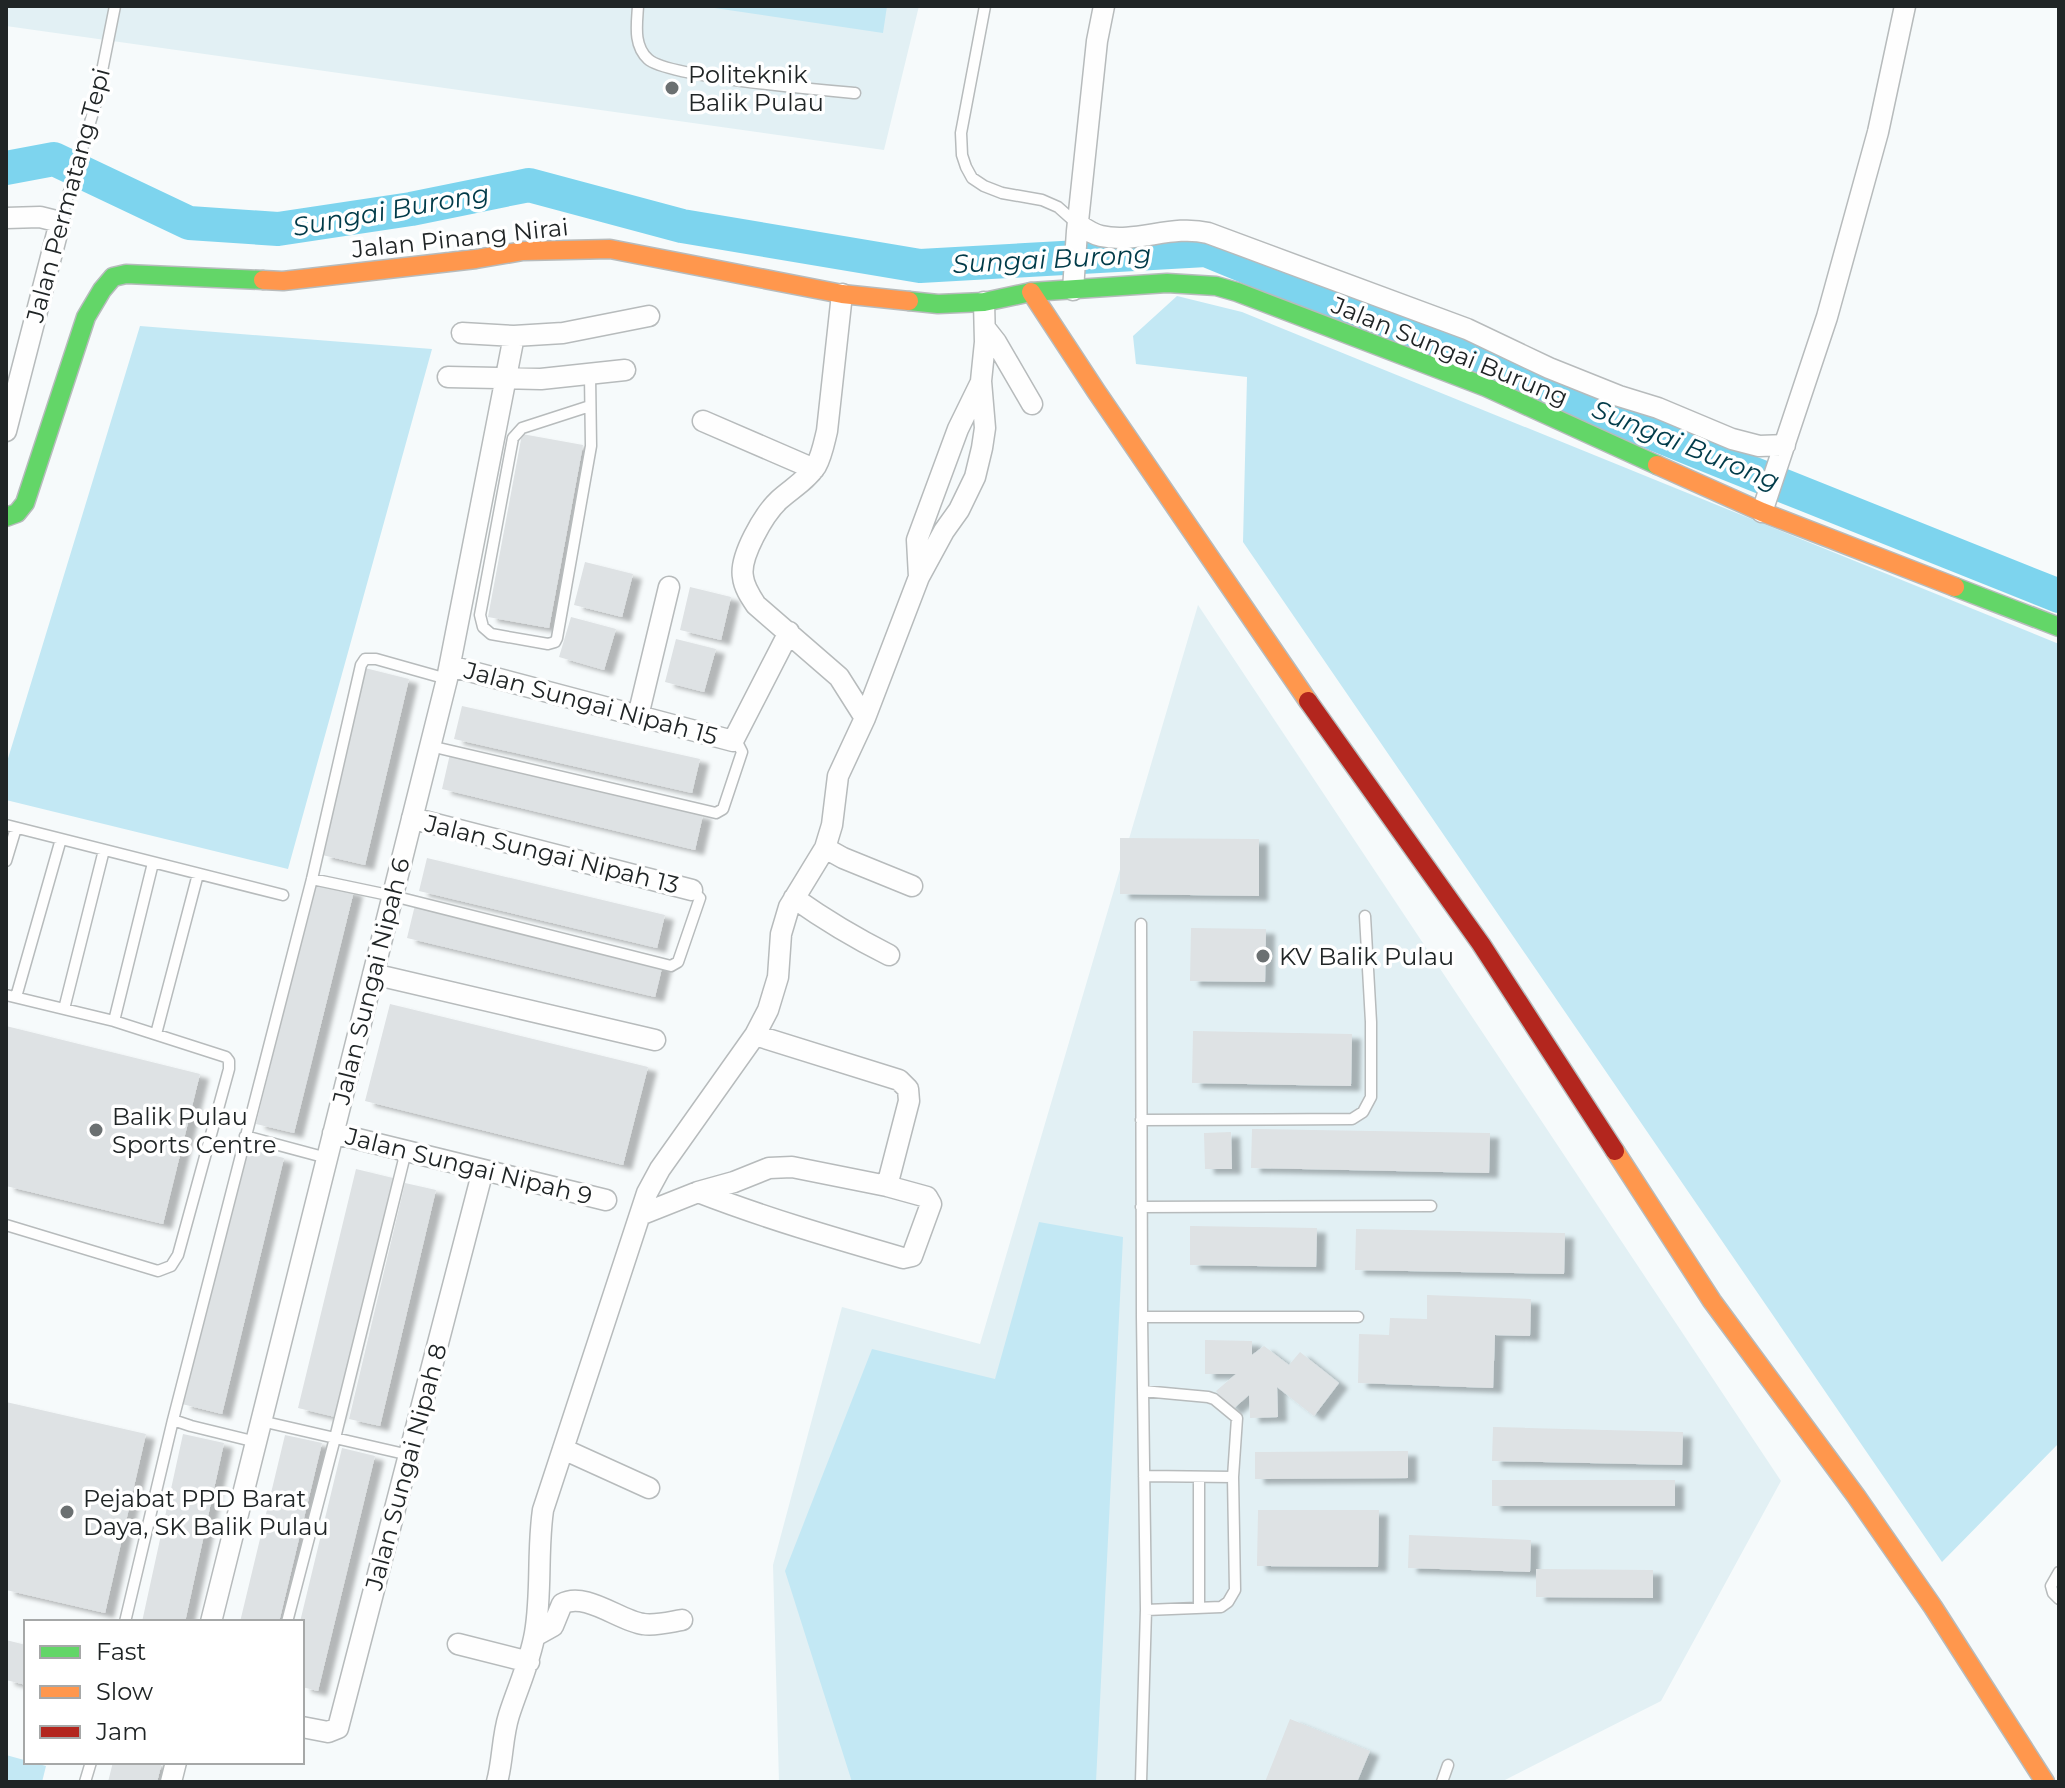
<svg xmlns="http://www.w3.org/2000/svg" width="2065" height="1788" font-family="Montserrat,sans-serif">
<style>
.built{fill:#e2f0f4}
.green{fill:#c3e8f4}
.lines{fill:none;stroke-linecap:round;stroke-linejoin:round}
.river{stroke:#7dd4ee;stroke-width:34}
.building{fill:#dee2e4;filter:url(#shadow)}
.lane-casing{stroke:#b7bbbc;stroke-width:13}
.street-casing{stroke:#b7bbbc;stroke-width:23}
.fast-casing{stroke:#b7bbbc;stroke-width:21}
.slow-casing{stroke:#b7bbbc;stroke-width:21}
.jam-casing{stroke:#b7bbbc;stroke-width:21}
.lane{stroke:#fefefe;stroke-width:10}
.street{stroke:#fefefe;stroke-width:20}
.fast{stroke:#63d668;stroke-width:18}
.slow{stroke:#ff974d;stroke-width:18}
.jam{stroke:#b3261e;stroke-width:18}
.poi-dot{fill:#6b7071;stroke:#fff;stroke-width:3}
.labels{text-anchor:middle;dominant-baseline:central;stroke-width:7;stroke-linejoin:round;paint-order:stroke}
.poi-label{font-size:24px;fill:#202526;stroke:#fff;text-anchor:start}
.street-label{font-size:24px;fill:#202526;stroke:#fff}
.water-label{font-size:26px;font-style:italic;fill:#013b49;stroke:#fff}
</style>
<defs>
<filter id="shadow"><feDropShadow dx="9" dy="5" stdDeviation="2" flood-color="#0004"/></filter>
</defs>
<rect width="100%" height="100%" fill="#f6fafb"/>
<path class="built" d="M 6,6 L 919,6 L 884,150 L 6,26 Z
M 1198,605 L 1781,1481 L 1661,1701 L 1501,1782 L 779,1782 L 773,1565 L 842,1307 L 980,1344 Z"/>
<path class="green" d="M 701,6 L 887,6 L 883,33 Z
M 1177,296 L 1242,312 L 2059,644 L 2059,1443 L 1942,1562 L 1243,542 L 1247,377 L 1136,364 L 1133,336 Z
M 140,326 L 432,349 L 288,869 L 6,800 L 6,765 Z
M 1039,1222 L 1123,1237 L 1096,1782 L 852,1782 L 785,1571 L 872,1349 L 995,1379 Z
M 6,1755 L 46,1766 L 42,1782 L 6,1782 Z"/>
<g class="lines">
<path class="river" d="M 6,168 L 54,159 L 189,223 L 278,229 L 411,209 L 529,185 L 682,226 L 920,266 L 1206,250 L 1699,452 L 2059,596"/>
</g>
<path class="building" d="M 522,434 L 583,445 L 549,628 L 488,617 Z
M 585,562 L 633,574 L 622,617 L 574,605 Z
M 690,587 L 731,597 L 721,640 L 680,630 Z
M 571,617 L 616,629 L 604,670 L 559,657 Z
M 676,639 L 716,649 L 704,692 L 665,682 Z
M 365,668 L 409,679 L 365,865 L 322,855 Z
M 462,706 L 700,759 L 692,793 L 454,739 Z
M 450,754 L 703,815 L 695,850 L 442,789 Z
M 1120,838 L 1259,839 L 1259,896 L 1120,894 Z
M 427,858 L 665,915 L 657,948 L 419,891 Z
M 316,882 L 354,891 L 294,1133 L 256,1124 Z
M 415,905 L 663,964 L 655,997 L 407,938 Z
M 1191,928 L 1266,929 L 1265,982 L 1190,981 Z
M 390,1004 L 648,1067 L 623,1165 L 365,1101 Z
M 6,1026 L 200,1074 L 163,1224 L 6,1186 Z
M 1193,1031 L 1352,1034 L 1351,1086 L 1192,1083 Z
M 1252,1129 L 1490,1133 L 1489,1173 L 1251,1168 Z
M 1231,1132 L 1232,1169 L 1205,1169 L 1204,1133 Z
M 244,1148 L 284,1158 L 222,1414 L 182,1404 Z
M 356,1169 L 393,1178 L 335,1417 L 298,1408 Z
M 405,1183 L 436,1190 L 380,1426 L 349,1419 Z
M 1190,1226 L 1317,1228 L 1316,1267 L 1190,1265 Z
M 1356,1229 L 1565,1233 L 1564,1274 L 1355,1270 Z
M 1427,1295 L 1531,1299 L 1530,1336 L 1495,1335 L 1493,1388 L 1358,1383 L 1359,1334 L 1389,1335 L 1390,1318 L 1427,1319 Z
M 1205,1340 L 1252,1341 L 1252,1355 L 1264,1346 L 1289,1365 L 1300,1352 L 1339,1383 L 1314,1416 L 1277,1387 L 1278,1417 L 1250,1418 L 1249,1395 L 1232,1410 L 1216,1391 L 1236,1374 L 1205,1374 Z
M 6,1402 L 146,1434 L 105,1613 L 6,1590 Z
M 1493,1427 L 1683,1432 L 1682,1465 L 1492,1461 Z
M 183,1434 L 224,1443 L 185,1622 L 142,1622 Z
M 285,1435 L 322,1443 L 279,1622 L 240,1622 Z
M 342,1448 L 375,1456 L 318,1691 L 302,1687 L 302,1622 L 300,1622 Z
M 1408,1451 L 1408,1478 L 1255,1479 L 1255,1452 Z
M 1492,1480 L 1675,1480 L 1675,1506 L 1492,1506 Z
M 1258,1510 L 1379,1510 L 1378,1567 L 1257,1566 Z
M 1409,1535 L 1531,1540 L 1530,1572 L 1408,1568 Z
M 1536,1569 L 1653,1570 L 1653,1598 L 1536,1597 Z
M 6,1640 L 26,1645 L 26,1685 L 6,1680 Z
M 1290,1719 L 1370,1751 L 1357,1782 L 1265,1782 Z
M 113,1762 L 162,1762 L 157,1782 L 108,1782 Z"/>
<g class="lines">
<g class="lane-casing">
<path id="lane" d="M 638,6 C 637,24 633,45 648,59 C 667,77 821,90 855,93
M 985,6 L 961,133 L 962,155 L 966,167 L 972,178 L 984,186 L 1002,193 L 1042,200 L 1058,207 L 1076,223
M 60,222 L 95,106 L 115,6
M 590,375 L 591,446 L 557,638 L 555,642 L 548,644 L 491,634 L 483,627 L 480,615 L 513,438 L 522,428 L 590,406
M 430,746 L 716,813 L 723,809 L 742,752 L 738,744 L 733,741
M 6,825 L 283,895
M 6,861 L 16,828
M 312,879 L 393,896 L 671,966 L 678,962 L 700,898 L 692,890
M 6,995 L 114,1021 L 226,1057 L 229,1061 L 229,1069 L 178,1255 L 171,1266 L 158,1271 L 6,1225
M 16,997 L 61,839
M 64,1009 L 104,850
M 114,1021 L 153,863
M 156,1034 L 198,874
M 1141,1120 L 1352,1119 L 1363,1112 L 1371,1097 L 1371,1022 L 1365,916
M 245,1136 L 327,1158
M 1141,1207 L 1431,1206
M 1142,1317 L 1358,1317
M 1143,1391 L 1208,1397 L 1214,1399 L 1237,1418 L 1233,1477 L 1235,1590 L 1228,1602 L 1221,1607 L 1146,1610
M 173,1420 L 312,879 L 361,665 L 365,659 L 376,659 L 447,679
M 261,1421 L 409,1455
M 1144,1476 L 1233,1477
M 2059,1572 L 2051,1586 L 2053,1593 L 2059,1599
M 1199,1608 L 1199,1477
M 125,1622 L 173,1420 L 191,1426 L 256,1442
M 287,1622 L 335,1438 L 406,1151
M 85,1782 L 91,1762
M 1141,1782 L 1146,1610 L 1142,1317 L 1141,924
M 1442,1782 L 1448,1765"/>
</g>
<g class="street-casing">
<path id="street" d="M 6,218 L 40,217 L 60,222 L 6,431
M 1078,224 C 1085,229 1092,234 1101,236 C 1136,244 1172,224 1208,233 L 1467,329 L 1549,368 L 1619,396 L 1658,408 L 1732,439 L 1759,446 L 1785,445
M 1073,290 L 1077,231 L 1097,41 L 1104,6
M 842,294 L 827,431 C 824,443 822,455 816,466 C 807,480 791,489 779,500 C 764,514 739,557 743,577 C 744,587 750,596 756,605 L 839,677 L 865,718
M 985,328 L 996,342 L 1032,404
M 462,333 L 514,336 L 563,333 L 649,316
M 448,377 L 541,379 L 625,370
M 703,421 L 814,469
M 1762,512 L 1827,317 L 1878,132 L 1905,6
M 919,577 L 917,540 L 958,429 L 981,382
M 450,666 L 733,741 L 789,632
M 638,716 L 669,587
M 412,818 L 692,890
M 825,848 L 843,858 L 912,886
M 794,898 C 825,920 855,938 889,955
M 373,974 L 655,1040
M 755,1035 L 899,1080 L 908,1089 L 909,1101 L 887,1186
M 333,1133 L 606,1200
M 640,1215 L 698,1192 L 734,1182 L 769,1168 L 792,1167 L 887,1186 L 927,1197 L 931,1204 L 912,1256 L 903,1258 C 834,1238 765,1218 698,1192
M 563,1449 L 649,1488
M 211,1622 L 447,679 L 514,336
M 535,1636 L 553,1626 L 562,1604 C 585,1591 620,1621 643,1624 C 656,1626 670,1622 682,1620
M 458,1644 L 529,1662
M 302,1727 L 328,1732 L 338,1728 L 483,1170
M 171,1782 L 176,1762
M 497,1782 C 503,1760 502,1737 509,1715 C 518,1687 530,1662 535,1633 C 542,1592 537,1551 543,1510 L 647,1193 L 660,1169 L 755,1035 L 768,1010 L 778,977 L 781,934 L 789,907 L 825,848 L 832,825 L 838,776 L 865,718 L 919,577 L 944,531 L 959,510 L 975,477 L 982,448 L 985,428 L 981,381 L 985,342 L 984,302"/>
</g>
<g class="fast-casing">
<path id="fast" d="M 909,301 L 938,304 L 984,302 L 1031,292 L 1167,283 L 1216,286 L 1237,292 L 1486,387 L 1657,465
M 6,517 L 17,513 L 25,503 L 86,317 L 102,290 L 113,277 L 126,274 L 263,280
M 1955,587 L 2059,627"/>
</g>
<g class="slow-casing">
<path id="slow" d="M 263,280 L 283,281 L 476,259 L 523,251 L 610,249 L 842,294 L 909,301
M 1031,292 L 1096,391 L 1308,701
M 1657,465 L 1762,512 L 1955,587
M 1615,1151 L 1712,1301 L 1856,1496 L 1933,1607 L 2045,1782"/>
</g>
<g class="jam-casing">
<path id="jam" d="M 1308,701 L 1481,944 L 1615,1151"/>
</g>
<use href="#lane" class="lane"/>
<use href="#street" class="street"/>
<use href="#fast" class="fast"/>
<use href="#slow" class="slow"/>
<use href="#jam" class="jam"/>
</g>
<g class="poi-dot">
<circle cx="672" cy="88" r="8"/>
<circle cx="1263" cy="956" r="8"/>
<circle cx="96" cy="1130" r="8"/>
<circle cx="67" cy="1512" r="8"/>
</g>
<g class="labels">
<g class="poi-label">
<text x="688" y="74">Politeknik<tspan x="688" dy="28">Balik Pulau</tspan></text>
<text x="1279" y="956">KV Balik Pulau</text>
<text x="112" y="1116">Balik Pulau<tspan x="112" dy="28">Sports Centre</tspan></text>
<text x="83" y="1498">Pejabat PPD Barat<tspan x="83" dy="28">Daya, SK Balik Pulau</tspan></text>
</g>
<g class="street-label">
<text transform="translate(68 195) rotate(-75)">Jalan Permatang Tepi</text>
<text transform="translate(460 238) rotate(-6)">Jalan Pinang Nirai</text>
<text transform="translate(1450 351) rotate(22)">Jalan Sungai Burung</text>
<text transform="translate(591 703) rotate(15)">Jalan Sungai Nipah 15</text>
<text transform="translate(552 854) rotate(14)">Jalan Sungai Nipah 13</text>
<text transform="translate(371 981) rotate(-76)">Jalan Sungai Nipah 6</text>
<text transform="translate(469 1166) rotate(14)">Jalan Sungai Nipah 9</text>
<text transform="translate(406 1467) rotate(-75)">Jalan Sungai Nipah 8</text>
</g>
<g class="water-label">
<text transform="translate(391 210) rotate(-10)">Sungai Burong</text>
<text transform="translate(1052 259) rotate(-3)">Sungai Burong</text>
<text transform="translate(1686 445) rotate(22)">Sungai Burong</text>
</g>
</g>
<rect width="2065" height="1788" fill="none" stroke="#202526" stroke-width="16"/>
<rect x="24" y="1620" width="280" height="144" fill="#ffffff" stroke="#a6a8a8" stroke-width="2"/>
<rect x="40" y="1646" width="40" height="12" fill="#63d668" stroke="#a6a8a8" stroke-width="2"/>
<text x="96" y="1660" font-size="24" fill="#202526">Fast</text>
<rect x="40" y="1686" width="40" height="12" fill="#ff974d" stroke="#a6a8a8" stroke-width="2"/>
<text x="96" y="1700" font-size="24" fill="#202526">Slow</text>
<rect x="40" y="1726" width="40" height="12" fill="#b3261e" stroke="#a6a8a8" stroke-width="2"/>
<text x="96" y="1740" font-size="24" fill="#202526">Jam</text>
</svg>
